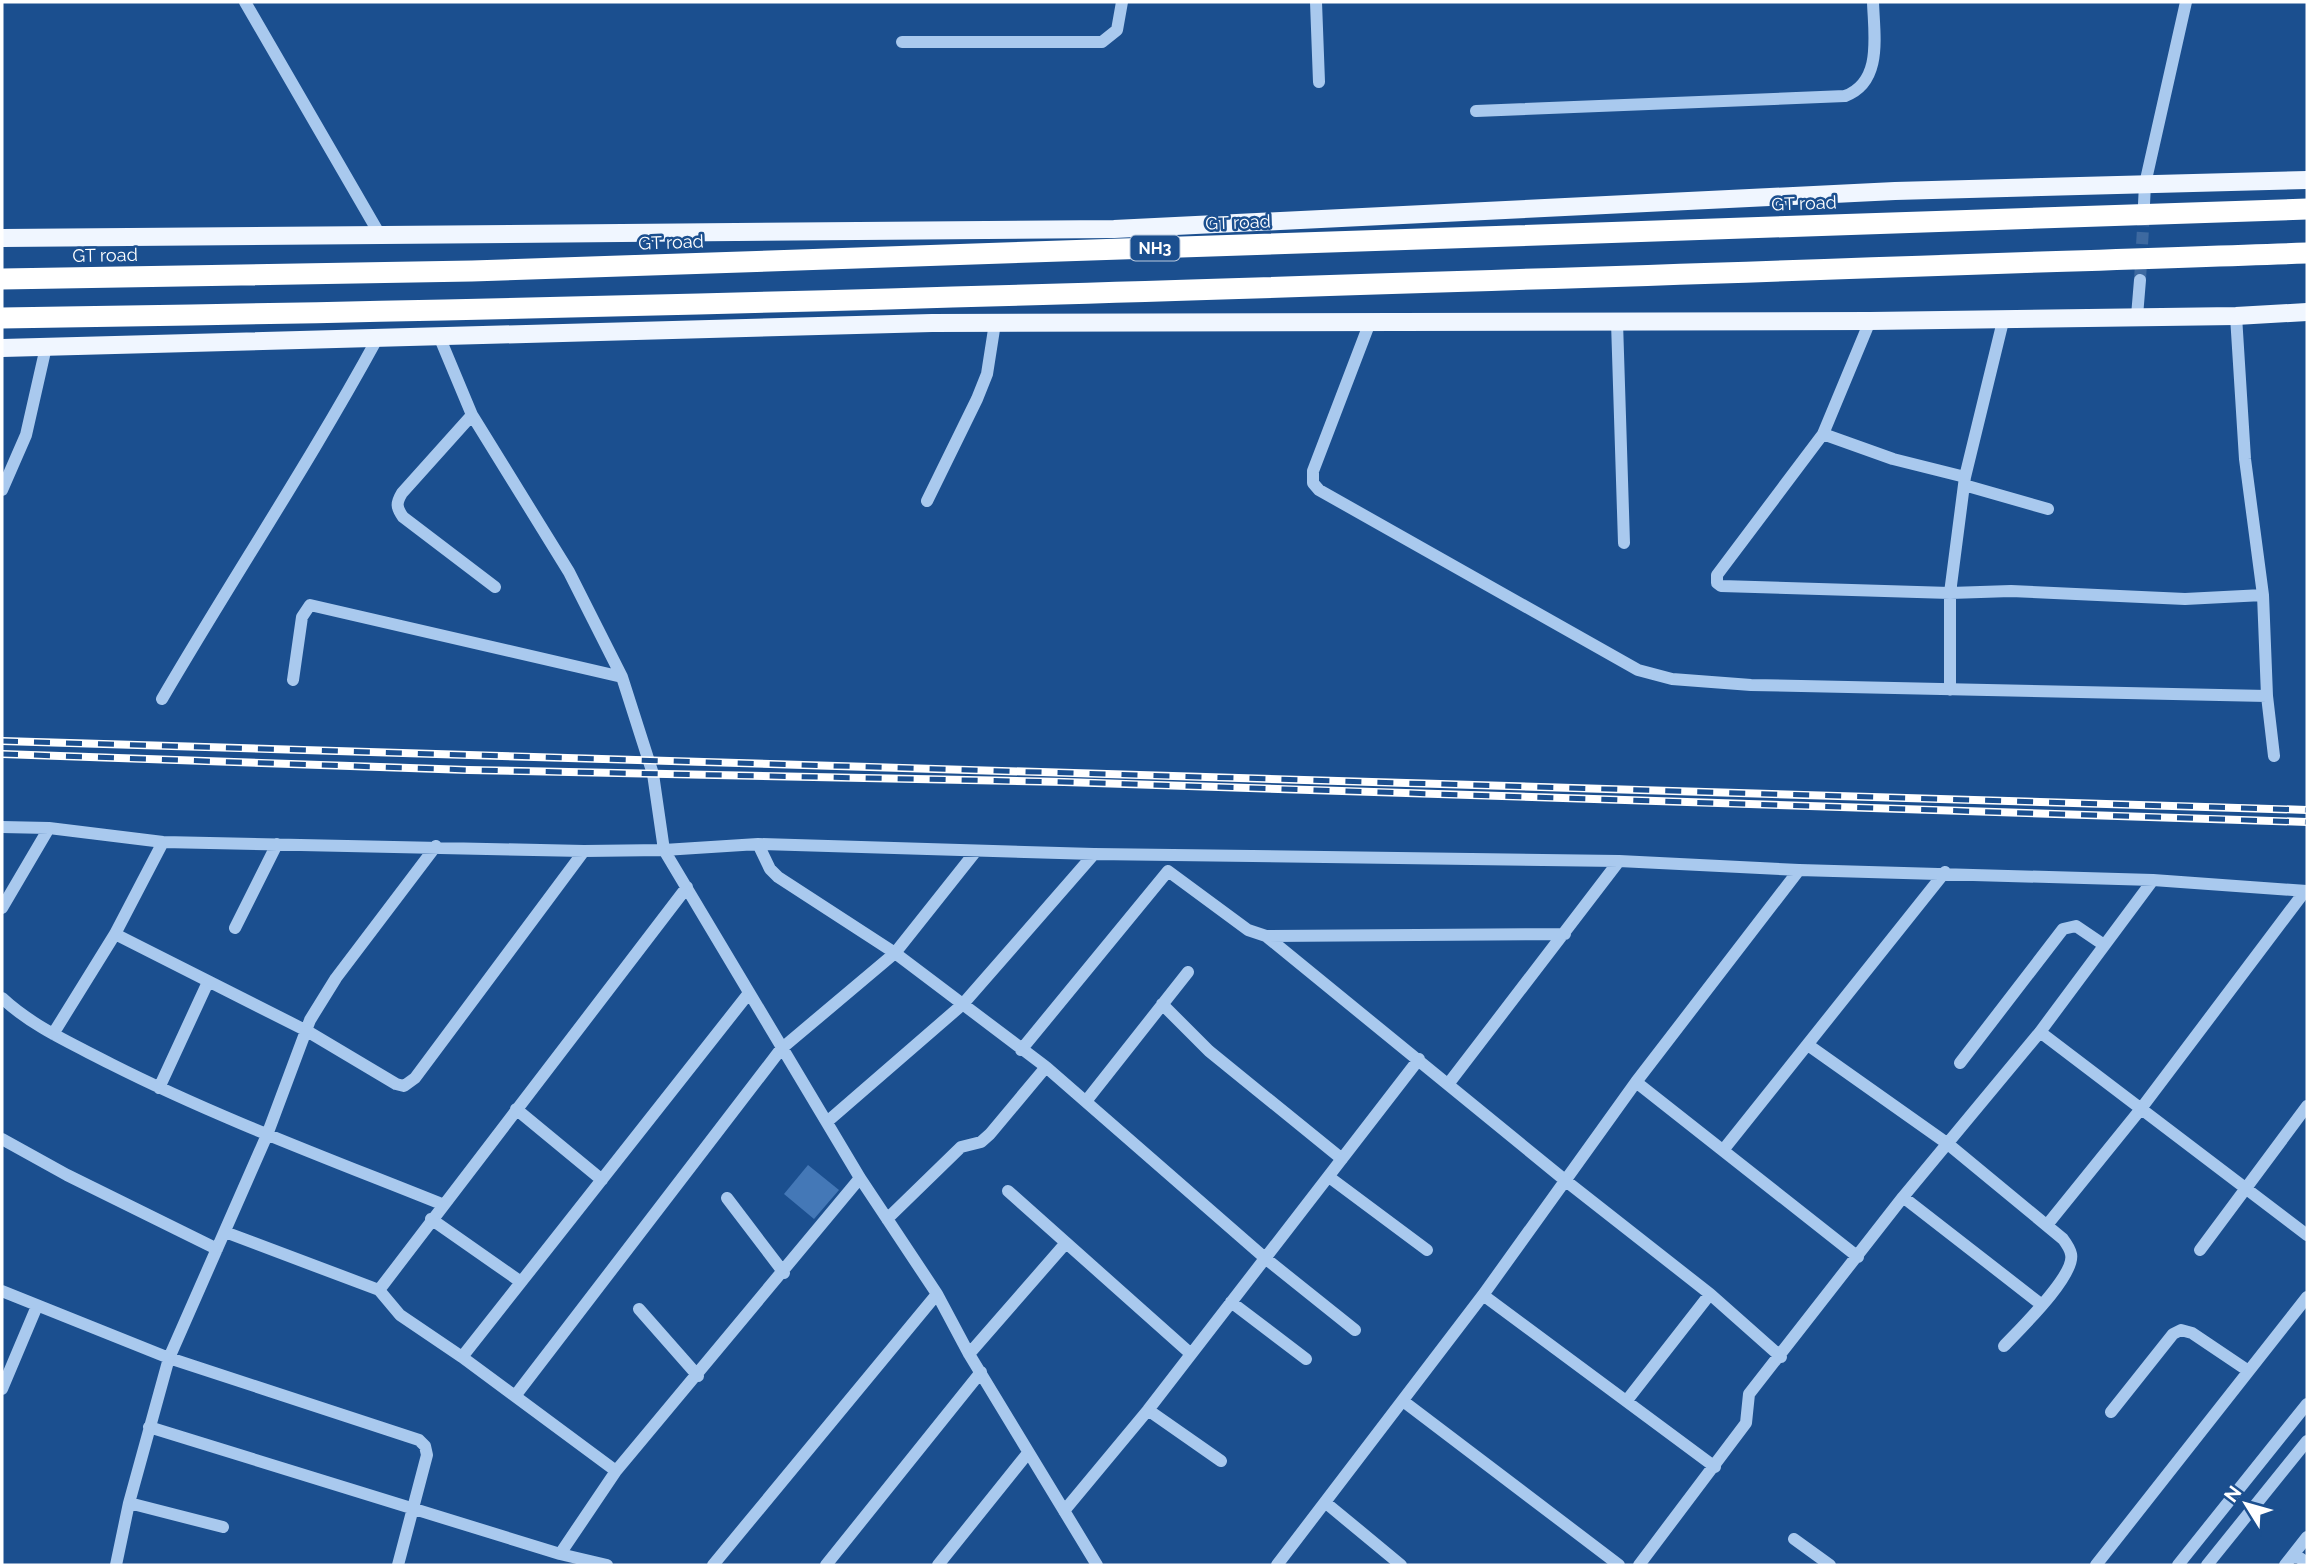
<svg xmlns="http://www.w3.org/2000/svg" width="2309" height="1567" font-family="Raleway,sans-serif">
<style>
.building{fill:#4478b7}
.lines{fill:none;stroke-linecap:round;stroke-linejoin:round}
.minor-tunnel{stroke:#3d69a0;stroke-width:12;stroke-dasharray:12 6;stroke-linecap:butt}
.minor{stroke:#a9c9ee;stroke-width:12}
.major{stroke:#f0f6ff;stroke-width:18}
.highway{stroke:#fff;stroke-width:21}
.rail-casing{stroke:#fff;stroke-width:8}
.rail{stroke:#1b4f8f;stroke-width:5;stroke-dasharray:16;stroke-linecap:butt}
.labels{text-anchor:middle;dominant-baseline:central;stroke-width:5;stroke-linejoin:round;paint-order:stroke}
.shield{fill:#1b4f8f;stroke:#bbcadd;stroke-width:2}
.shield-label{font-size:16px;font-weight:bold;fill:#fff}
.street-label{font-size:18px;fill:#fff;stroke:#1b4f8f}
</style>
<rect width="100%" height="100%" fill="#1b4f8f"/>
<path class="building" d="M 808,1165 L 839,1190 L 814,1219 L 784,1194 Z"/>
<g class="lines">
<path class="minor-tunnel" d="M 2140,280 L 2144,211"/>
<path class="minor" d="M 245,2 L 380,235
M 1316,2 L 1319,82
M 902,42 L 1102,42 L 1117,30 L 1122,2
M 1476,111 L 1845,96 C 1883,82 1874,35 1873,2
M 2144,204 L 2145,184 L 2186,2
M 2137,316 L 2140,280
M 2236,316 L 2245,459 L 2263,595 L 2267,696 L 2274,756
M 1870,321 L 1823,434 L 1717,575 L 1717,583 L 1721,586 L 1950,593 L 2011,591 L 2185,599 L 2263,595
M 1370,322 L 1313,471 L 1313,483 L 1319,490 L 1638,670 L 1672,679 L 1751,685 L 2267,696
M 1617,322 L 1624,543
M 439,336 L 472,415 L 569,572 L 622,677 L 653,774 L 664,850 L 860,1178 L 937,1294 L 969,1354 L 1097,1565
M 472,415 L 402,493 C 396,503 396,507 403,517 L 495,587
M 1823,434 L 1893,459 L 1965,477
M 1964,485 L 2048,509
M 2,490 L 26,435 L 46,347
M 927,501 L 977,399 L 987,374 L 995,323
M 293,680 L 302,617 L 310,605 L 622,677
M 1950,690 L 1950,593 L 1965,477 L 2004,317
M 162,699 C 232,579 310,462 377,339
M 2,827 L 49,828
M 758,844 L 770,869 L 778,877 L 895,953 L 1046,1067 L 1265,1258 L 1355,1330
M 2,908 L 49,828 L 163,842 L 584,851 L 664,850 L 758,844 L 1094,854 L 1619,861 L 1799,870 L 2153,880 L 2307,891
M 235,928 L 277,844
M 115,934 L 307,1031 L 396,1084 L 404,1086 L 415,1078 L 584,851
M 1266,936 L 1565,934
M 2,998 C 33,1027 73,1044 111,1064 C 218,1118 332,1160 444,1205
M 1162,1004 L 1209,1051 L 1342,1159
M 2040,1032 L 2307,1235
M 53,1034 L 115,934 L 163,842
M 1808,1045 L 1948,1144 L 2063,1239 C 2066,1243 2070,1249 2071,1254 C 2076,1275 2019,1330 2004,1346
M 1021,1050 L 1168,871 L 1248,930 L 1266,936 L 1566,1181 L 1710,1294 L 1781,1357
M 1960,1063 L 2063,929 L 2076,926 L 2104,945
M 1636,1082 L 1858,1257
M 1449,1083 L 1619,861
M 159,1088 L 208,982
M 1087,1100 L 1188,972
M 516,1109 L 602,1180
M 828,1121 L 963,1004 L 1094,854
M 2,1139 L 67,1175 L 217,1249
M 1724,1149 L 1945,872
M 1329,1177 L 1427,1250
M 1008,1191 L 1191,1354
M 1903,1197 L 2042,1305
M 727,1198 L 784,1273
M 431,1219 L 521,1282
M 887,1219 L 961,1147 L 981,1142 L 990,1134 L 1046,1067
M 2047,1225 L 2140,1110 L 2305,891
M 225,1232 L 379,1290 L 687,887
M 2200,1250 L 2307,1106
M 379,1290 L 400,1315 L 462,1357 L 616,1471 L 860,1178
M 2,1291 L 169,1358 L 419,1440 L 425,1446 L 427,1455 L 398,1565
M 1483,1295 L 1715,1467
M 1231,1302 L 1306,1359
M 639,1309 L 698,1376
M 969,1354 L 1065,1244
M 462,1357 L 749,993
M 2,1389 L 37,1306
M 515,1396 L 781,1049 L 895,953 L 976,851
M 1628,1399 L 1710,1294
M 1403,1401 L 1619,1565
M 1148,1410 L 1221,1461
M 2111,1412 L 2173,1334 L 2181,1330 L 2192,1333 L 2247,1370
M 149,1427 L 560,1554 L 607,1565
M 129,1503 L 223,1527
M 1326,1503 L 1401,1565
M 1064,1511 L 1148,1410 L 1419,1059
M 1794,1539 L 1830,1565
M 560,1554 L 616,1471
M 2294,1554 L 2307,1563
M 116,1565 L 129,1503 L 169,1358 L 267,1135 L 310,1020 L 336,978 L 436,846
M 713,1565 L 937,1294
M 826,1565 L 981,1372
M 938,1565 L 1028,1453
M 1277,1565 L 1483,1295 L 1636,1082 L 1799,870
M 1639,1565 L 1746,1423 L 1749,1394 L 1903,1197 L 2040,1032 L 2153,880
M 2096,1565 L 2307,1297
M 2178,1565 L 2307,1404
M 2207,1565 L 2307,1441
M 2285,1565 L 2307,1537"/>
<path class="major" d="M 2,238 L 1114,229 L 1895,191 L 2307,180
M 2,348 L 932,323 L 1870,321 L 2236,316 L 2307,312"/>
<path class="highway" d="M 2,279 L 472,271 L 2307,209
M 2,318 C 771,307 1539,279 2307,253"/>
<g class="rail-casing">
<path id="rail" d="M 2,741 L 2307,810
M 2,754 L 468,770 L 1064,782 L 2307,822"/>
</g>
<use href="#rail" class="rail"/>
</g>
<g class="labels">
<rect class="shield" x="1130.5" y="235.5" width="49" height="25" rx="5"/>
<g class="shield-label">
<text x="1155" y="248">NH3</text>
</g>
<g class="street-label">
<text transform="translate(1804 203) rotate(-2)">GT road</text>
<text transform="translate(1238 222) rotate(-2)">GT road</text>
<text transform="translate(671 242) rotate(-2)">GT road</text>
<text transform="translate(105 255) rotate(-1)">GT road</text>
</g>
</g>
<rect width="2309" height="1567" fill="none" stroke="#ffffff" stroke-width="7"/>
<g transform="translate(2246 1504) rotate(307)" stroke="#1b4f8f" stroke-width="5" paint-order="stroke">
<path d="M0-5L12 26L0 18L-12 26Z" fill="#ffffff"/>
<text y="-10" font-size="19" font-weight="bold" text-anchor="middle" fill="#ffffff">N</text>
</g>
</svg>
